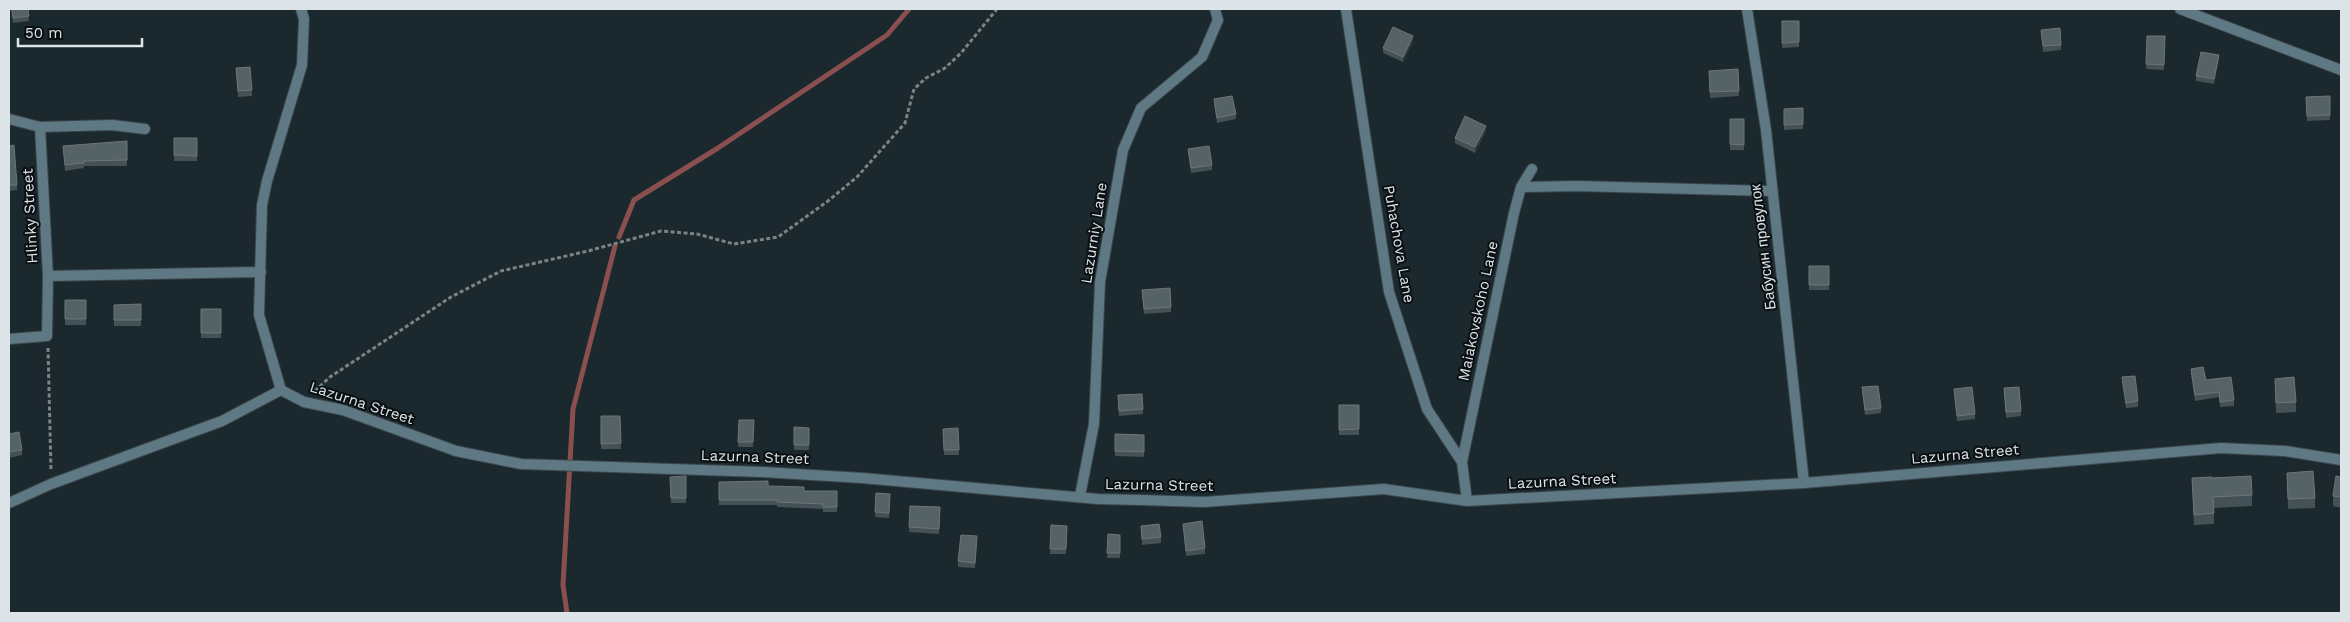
<svg xmlns="http://www.w3.org/2000/svg" width="2350" height="622" font-family="'Work Sans',sans-serif">
<style>
.lines{fill:none;stroke-linecap:round;stroke-linejoin:round}
.stream{stroke:#8a5050;stroke-width:5}
.minor-casing{stroke:#3a464b;stroke-width:12}
.path{stroke:#798488;stroke-width:3;stroke-dasharray:4 2.5;stroke-linecap:butt}
.minor{stroke:#5e7983;stroke-width:10}
.wall{fill:#445257}
.shaded-wall{fill:#2d3b40}
.building{fill:#556266;stroke:#6a767a}
.labels{text-anchor:middle;dominant-baseline:central;stroke-width:4;stroke-linejoin:round;paint-order:stroke}
.street-label{font-size:15px;fill:#dce4e7;stroke:#0a1012}
</style>
<rect width="100%" height="100%" fill="#1b282d"/>
<g class="lines">
<path class="stream" d="M 619,237 L 634,200 L 718,148 L 887,35 L 909,9
M 567,613 L 563,585 L 573,409 L 615,246"/>
<g class="minor-casing">
<path id="minor" d="M 1346,9 L 1389,292 L 1427,409 L 1462,462 L 1467,501
M 1747,9 L 1766,130 L 1804,483
M 2180,9 L 2341,70
M 9,119 L 40,127 L 48,276 L 47,336 L 9,339
M 40,127 L 112,125 L 145,129
M 1521,187 L 1577,186 L 1771,191
M 48,276 L 261,272
M 281,390 L 259,315 L 262,205 L 267,181 L 302,65 L 304,19 L 301,9
M 1462,462 L 1514,213 L 1521,187 L 1532,169
M 1080,496 L 1094,424 L 1100,282 L 1123,150 L 1141,108 L 1202,57 L 1218,20 L 1215,9
M 9,503 L 51,484 L 222,421 L 281,390 L 304,402 L 343,410 L 456,451 L 521,464 L 763,472 L 862,478 L 1098,499 L 1141,500 L 1204,502 L 1384,489 L 1467,501 L 1804,483 L 2221,448 L 2285,451 L 2341,460"/>
</g>
<path class="path" d="M 48,348 L 51,471
M 315,391 L 330,377 L 451,297 L 501,271 L 588,251 L 661,231 L 697,234 L 734,244 L 778,237 L 828,201 L 857,177 L 905,123 L 914,89 L 926,78 L 945,68 L 961,53 L 997,9"/>
<use href="#minor" class="minor"/>
</g>
<path class="wall" d="M 11,9 L 28,9 L 29,21 L 13,23 Z
M 1782,21 L 1799,21 L 1799,47 L 1782,48 Z
M 2041,30 L 2061,45 L 2061,50 L 2043,52 Z
M 2147,36 L 2165,36 L 2164,70 L 2146,69 Z
M 1413,41 L 1403,62 L 1383,53 L 1383,48 Z
M 2219,60 L 2214,84 L 2196,81 L 2196,76 Z
M 236,68 L 252,90 L 252,96 L 238,97 Z
M 1738,69 L 1739,96 L 1710,98 L 1709,71 Z
M 2330,96 L 2330,120 L 2307,121 L 2306,97 Z
M 1214,99 L 1236,114 L 1236,119 L 1217,123 L 1214,104 Z
M 1803,108 L 1803,129 L 1784,130 L 1784,109 Z
M 1730,119 L 1744,119 L 1744,150 L 1730,150 Z
M 1486,131 L 1475,153 L 1455,143 L 1455,138 Z
M 174,138 L 197,138 L 197,161 L 174,161 Z
M 127,141 L 127,166 L 84,166 L 84,168 L 65,171 L 63,146 Z
M 9,146 L 17,185 L 17,190 L 9,191 Z
M 1188,149 L 1212,165 L 1212,170 L 1191,173 Z
M 1809,266 L 1829,266 L 1829,290 L 1809,290 Z
M 1142,290 L 1171,307 L 1171,312 L 1144,314 Z
M 65,300 L 86,300 L 86,325 L 65,325 Z
M 141,304 L 141,326 L 114,326 L 114,305 Z
M 201,309 L 221,309 L 221,338 L 201,338 Z
M 2191,369 L 2234,400 L 2234,406 L 2220,407 L 2219,397 L 2195,401 L 2191,374 Z
M 2122,377 L 2138,401 L 2138,407 L 2126,408 L 2122,382 Z
M 2275,379 L 2296,402 L 2296,412 L 2276,413 Z
M 1862,387 L 1881,408 L 1881,413 L 1865,415 Z
M 2004,388 L 2021,411 L 2021,416 L 2006,418 Z
M 1954,389 L 1975,414 L 1975,419 L 1957,421 Z
M 1118,401 L 1143,409 L 1143,414 L 1119,416 Z
M 1339,405 L 1359,405 L 1359,435 L 1339,435 Z
M 601,416 L 620,416 L 621,449 L 601,449 Z
M 739,420 L 754,420 L 753,447 L 738,447 Z
M 794,427 L 809,428 L 809,450 L 794,450 Z
M 958,428 L 959,455 L 944,455 L 943,429 Z
M 9,434 L 22,450 L 22,455 L 9,458 Z
M 1115,434 L 1144,435 L 1144,457 L 1115,456 Z
M 2287,473 L 2315,498 L 2315,508 L 2288,509 Z
M 670,477 L 686,498 L 686,503 L 671,503 Z
M 2341,477 L 2341,508 L 2333,506 L 2333,496 Z
M 2192,478 L 2252,495 L 2252,506 L 2214,508 L 2214,524 L 2194,525 Z
M 719,482 L 768,486 L 804,491 L 837,491 L 837,512 L 823,512 L 823,509 L 777,507 L 777,505 L 719,505 Z
M 876,493 L 890,494 L 889,518 L 875,517 Z
M 910,506 L 940,507 L 939,534 L 909,532 Z
M 1183,524 L 1205,548 L 1205,554 L 1186,556 Z
M 1051,525 L 1067,526 L 1066,554 L 1050,554 Z
M 1141,526 L 1161,537 L 1161,543 L 1142,545 Z
M 1108,534 L 1120,535 L 1120,558 L 1107,558 Z
M 977,542 L 975,568 L 958,567 L 958,561 Z"/>
<path class="shaded-wall" d="M 1413,36 L 1413,41 L 1403,62 L 1403,57 Z
M 2219,55 L 2219,60 L 2214,84 L 2214,79 Z
M 1486,126 L 1486,131 L 1475,153 L 1475,147 Z"/>
<path class="building" d="M 12,9 L 28,9 L 29,16 L 13,18 Z
M 1782,21 L 1799,21 L 1799,42 L 1782,43 Z
M 1393,27 L 1413,36 L 1403,57 L 1383,48 Z
M 2060,28 L 2061,45 L 2043,46 L 2041,30 Z
M 2147,36 L 2165,36 L 2164,65 L 2146,64 Z
M 2201,52 L 2219,55 L 2214,79 L 2196,76 Z
M 250,67 L 252,90 L 238,91 L 236,68 Z
M 1738,69 L 1739,91 L 1710,92 L 1709,71 Z
M 1232,96 L 1236,114 L 1217,118 L 1214,99 Z
M 2330,96 L 2330,115 L 2307,116 L 2306,97 Z
M 1803,108 L 1803,124 L 1784,125 L 1784,109 Z
M 1465,116 L 1486,126 L 1475,147 L 1455,138 Z
M 1730,119 L 1744,119 L 1744,145 L 1730,144 Z
M 174,138 L 197,138 L 197,156 L 174,155 Z
M 127,141 L 127,160 L 84,161 L 84,163 L 65,165 L 63,146 Z
M 14,145 L 17,185 L 9,185 L 9,146 Z
M 1209,146 L 1212,165 L 1191,168 L 1188,149 Z
M 1809,266 L 1829,266 L 1829,285 L 1809,285 Z
M 1170,288 L 1171,307 L 1144,309 L 1142,290 Z
M 65,300 L 86,300 L 86,319 L 65,319 Z
M 141,304 L 141,320 L 114,320 L 114,305 Z
M 201,309 L 221,309 L 221,333 L 201,333 Z
M 2203,367 L 2206,380 L 2231,377 L 2234,400 L 2220,402 L 2219,392 L 2195,395 L 2191,369 Z
M 2135,376 L 2138,401 L 2126,403 L 2122,377 Z
M 2294,377 L 2296,402 L 2276,403 L 2275,379 Z
M 1878,386 L 1881,408 L 1865,410 L 1862,387 Z
M 1972,387 L 1975,414 L 1957,416 L 1954,389 Z
M 2019,387 L 2021,411 L 2006,412 L 2004,388 Z
M 1142,394 L 1143,409 L 1119,411 L 1118,395 Z
M 1339,405 L 1359,405 L 1359,429 L 1339,430 Z
M 601,416 L 620,416 L 621,443 L 601,444 Z
M 739,420 L 754,420 L 753,442 L 738,442 Z
M 794,427 L 809,428 L 809,445 L 794,445 Z
M 958,428 L 959,450 L 944,450 L 943,429 Z
M 19,432 L 22,450 L 9,452 L 9,434 Z
M 1115,434 L 1144,435 L 1144,452 L 1115,451 Z
M 2313,471 L 2315,498 L 2288,499 L 2287,473 Z
M 686,476 L 686,498 L 671,498 L 670,477 Z
M 2251,476 L 2252,495 L 2213,497 L 2214,513 L 2194,515 L 2192,478 L 2212,477 L 2212,478 Z
M 2336,476 L 2341,477 L 2341,497 L 2333,496 Z
M 768,481 L 768,486 L 804,487 L 804,491 L 837,491 L 837,507 L 823,507 L 823,504 L 777,502 L 777,500 L 719,500 L 719,482 Z
M 876,493 L 890,494 L 889,513 L 875,512 Z
M 910,506 L 940,507 L 939,529 L 909,527 Z
M 1202,521 L 1205,548 L 1186,551 L 1183,524 Z
M 1159,524 L 1161,537 L 1142,539 L 1141,526 Z
M 1051,525 L 1067,526 L 1066,549 L 1050,549 Z
M 1108,534 L 1120,535 L 1120,553 L 1107,553 Z
M 961,535 L 977,536 L 975,563 L 958,561 Z"/>
<g class="labels">
<g class="street-label">
<text transform="translate(30 216) rotate(-93)">Hlinky Street</text>
<text transform="translate(1094 233) rotate(-81)">Lazurniy Lane</text>
<text transform="translate(1399 244) rotate(80)">Puhachova Lane</text>
<text transform="translate(1763 247) rotate(-97)">Бабусин провулок</text>
<text transform="translate(1478 311) rotate(-78)">Maiakovskoho Lane</text>
<text transform="translate(362 403) rotate(18)">Lazurna Street</text>
<text transform="translate(1965 454) rotate(-5)">Lazurna Street</text>
<text transform="translate(755 457) rotate(2)">Lazurna Street</text>
<text transform="translate(1562 481) rotate(-3)">Lazurna Street</text>
<text transform="translate(1159 485) rotate(1)">Lazurna Street</text>
</g>
</g>
<rect width="2350" height="622" fill="none" stroke="#dce4e7" stroke-width="20"/>
<path d="M18 38v8h124v-8" fill="none" stroke="#dce4e7" stroke-width="2.5"/>
<text x="25" y="38" font-size="15" fill="#dce4e7" stroke="#0a1012" stroke-width="4" paint-order="stroke">50 m</text>
</svg>
